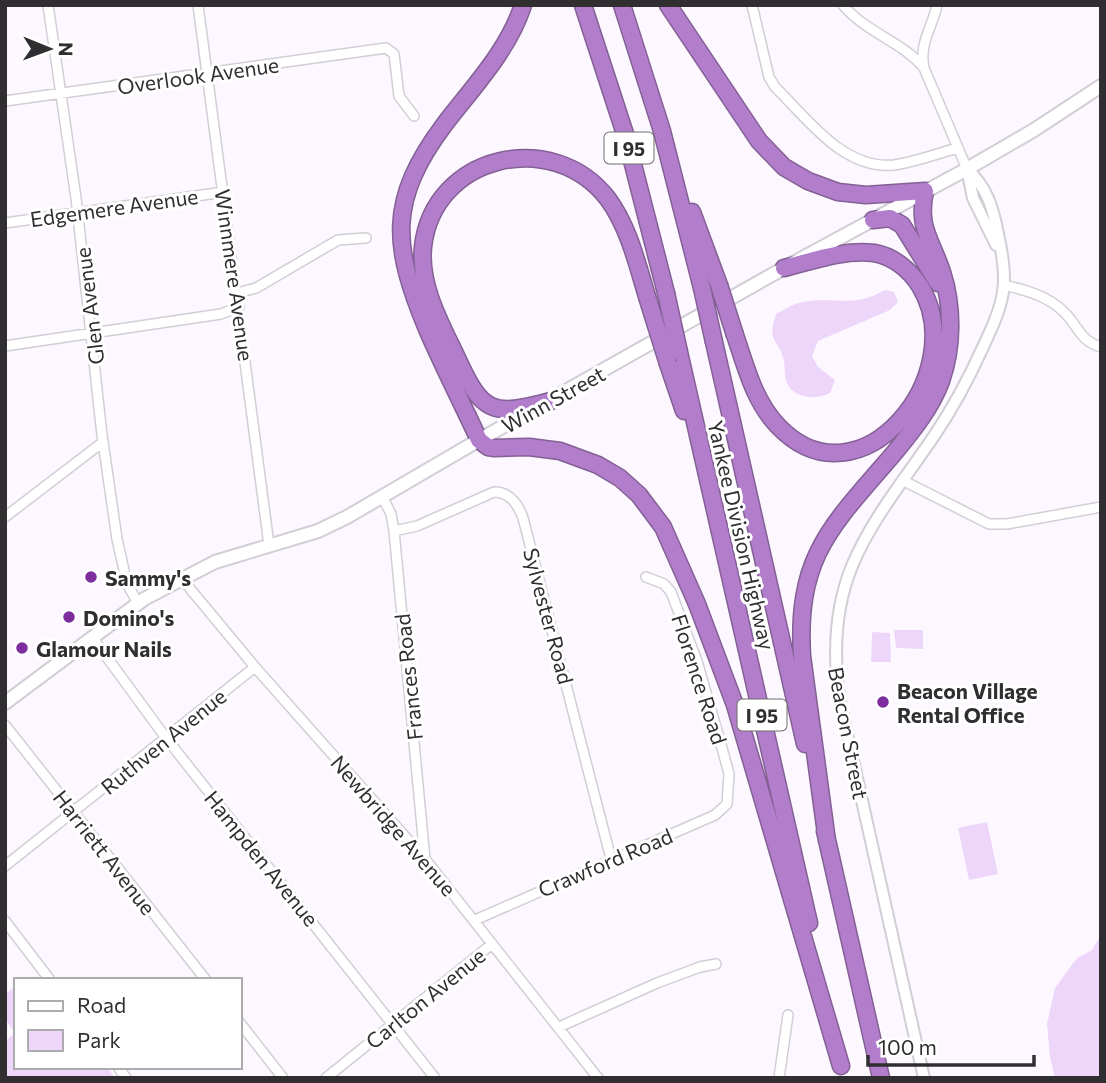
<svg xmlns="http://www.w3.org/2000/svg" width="1106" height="1083" font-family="Commissioner,sans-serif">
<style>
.green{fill:#edd6f9}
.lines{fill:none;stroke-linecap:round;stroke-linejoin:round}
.minor-casing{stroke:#d2ced5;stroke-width:12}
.tertiary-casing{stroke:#d2ced5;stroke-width:14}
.secondary-casing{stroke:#d2ced5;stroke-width:16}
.motorway-casing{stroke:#846195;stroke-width:19}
.minor{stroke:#fff;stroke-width:9}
.tertiary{stroke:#fff;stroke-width:10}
.secondary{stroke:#fff;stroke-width:12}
.motorway{stroke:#b27dcb;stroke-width:16}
.motorway-bridge-casing{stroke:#846195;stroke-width:19;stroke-linecap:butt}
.motorway-bridge{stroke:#b27dcb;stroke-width:16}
.poi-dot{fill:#7d2d9d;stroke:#fff;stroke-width:2.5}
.labels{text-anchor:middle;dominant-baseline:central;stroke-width:6;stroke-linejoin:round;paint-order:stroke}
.shield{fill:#fff;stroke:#6e6d6f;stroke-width:2}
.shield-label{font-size:19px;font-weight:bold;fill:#302e31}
.street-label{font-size:21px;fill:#302e31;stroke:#fff}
.poi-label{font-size:21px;font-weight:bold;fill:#302e31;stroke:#fff;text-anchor:start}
</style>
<rect width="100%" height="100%" fill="#fdf8ff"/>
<path class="green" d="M 885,290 L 894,292 L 898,302 L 890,310 L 818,341 L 812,356 L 818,367 L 835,380 L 830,393 C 817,400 794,399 787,383 C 784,376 785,368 784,361 C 779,337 766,345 776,314 C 784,310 793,304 802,302 C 836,296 852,309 885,290 Z
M 894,630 L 923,630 L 923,649 L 896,648 Z
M 872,632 L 890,633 L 891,662 L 871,662 Z
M 987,822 L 998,874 L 969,880 L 958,828 Z
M 1101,935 L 1101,1078 L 1055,1078 L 1050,1057 L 1047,1024 L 1055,988 L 1077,958 L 1092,950 Z
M 16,986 L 16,1067 L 107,1067 L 115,1078 L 5,1078 L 5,1041 L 15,1033 L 5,1019 L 5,994 Z"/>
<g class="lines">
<g class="minor-casing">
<path id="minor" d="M 48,5 L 76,198 L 102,435 L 117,539 L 127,584 L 138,603
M 198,5 L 269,545
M 752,5 L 769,77 L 775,87 C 807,118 843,170 894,165 C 915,162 937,154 957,148
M 843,5 C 866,33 902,41 924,68
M 937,5 C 932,29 919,42 924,68 L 967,169
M 5,101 L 386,48 L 394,54 L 399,96 L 414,116
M 5,223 L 224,192
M 1004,285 C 1025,290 1049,296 1065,313 C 1078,326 1080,341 1101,347
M 237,293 L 256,288 L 338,240 L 366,238
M 5,346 L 221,314 L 239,307
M 902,480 L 989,524 L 1007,524 L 1101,507
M 383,498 L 391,514 L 394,531 L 425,859
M 5,517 L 103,442
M 394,531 L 417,526 L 494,492 C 510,492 518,504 523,518 L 611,859
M 182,579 L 255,667 L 425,859 L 598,1078
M 92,637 L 166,738 L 435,1078
M 5,725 L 206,980
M 5,866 L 255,667
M 475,920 L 715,815 L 727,804 L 729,774 L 722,748 L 697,661 L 671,592 L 664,584 L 646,577
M 5,921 L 50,980
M 240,1023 L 283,1078
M 559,1027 L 657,983 L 700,967 L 716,964
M 118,1067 L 126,1078
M 326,1078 L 492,944
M 779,1078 L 788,1015"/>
</g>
<g class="tertiary-casing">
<path id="tertiary" d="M 967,169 L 973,198 L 996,245
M 924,1078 L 840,702 C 833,656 834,610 852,566 C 872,518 905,479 934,436 C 953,408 969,378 983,347 C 991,330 1000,311 1003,292 C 1006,274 1002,252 998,234 C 993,208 987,187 967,169"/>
</g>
<g class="secondary-casing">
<path id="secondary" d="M 5,703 L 144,599 L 215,562 L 318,531 L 347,517 L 479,440 L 784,268 L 967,169 L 1034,130 L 1101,86"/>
</g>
<g class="motorway-casing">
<path id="motorway" d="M 523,5 C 508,51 473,87 444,125 C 388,200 392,245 427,329 C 443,366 462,403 479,440 L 488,447 L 495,448 L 529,447 L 560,451 L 598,465 L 620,478 L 639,495 L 663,527 L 697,604 L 735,705 L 841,1066
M 583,5 L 626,137 L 666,293
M 622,5 L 662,131 L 702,288
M 668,5 L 759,141 L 784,167 L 808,181 L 838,192 L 866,195 L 925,191 C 917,227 931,239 942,272 C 953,306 953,347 941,381 C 931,408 913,430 895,452 C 833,525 796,554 802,656 L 827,841
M 692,212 L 719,285
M 873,220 L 890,218 L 902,225 L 938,283
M 735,335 C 746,367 754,401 778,426 C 860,512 973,373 920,286 C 910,270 893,256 874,253 C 844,249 812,261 784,268
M 714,342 L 805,744
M 679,352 L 809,923
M 668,364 L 684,411
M 551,401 C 492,417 482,413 457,358 C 441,324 419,286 423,247 C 433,155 553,127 608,199 C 630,229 638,268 649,303
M 825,831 L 881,1078"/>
</g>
<use href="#minor" class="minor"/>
<use href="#tertiary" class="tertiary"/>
<use href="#secondary" class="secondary"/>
<use href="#motorway" class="motorway"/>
<g class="motorway-bridge-casing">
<path id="motorway-bridge" d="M 719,285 L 735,335
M 702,288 L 714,342
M 666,293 L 679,352
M 649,303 L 668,364"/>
</g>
<use href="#motorway-bridge" class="motorway-bridge"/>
</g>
<g class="poi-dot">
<circle cx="91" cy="577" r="7"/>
<circle cx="69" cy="617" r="7"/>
<circle cx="22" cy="648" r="7"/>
<circle cx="883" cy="702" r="7"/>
</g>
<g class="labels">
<g class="shield">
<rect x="604.5" y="132.5" width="49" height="31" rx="5"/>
<rect x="737.5" y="699.5" width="49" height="31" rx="5"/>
</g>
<g class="shield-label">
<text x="629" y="148">I 95</text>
<text x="762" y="715">I 95</text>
</g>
<g class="street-label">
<text transform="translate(198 75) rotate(-8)">Overlook Avenue</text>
<text transform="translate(114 207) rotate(-8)">Edgemere Avenue</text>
<text transform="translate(235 275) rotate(82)">Winnmere Avenue</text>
<text transform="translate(89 306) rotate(-97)">Glen Avenue</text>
<text transform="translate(553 399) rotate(-29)">Winn Street</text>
<text transform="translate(742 535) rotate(77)">Yankee Division Highway</text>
<text transform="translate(549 616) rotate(75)">Sylvester Road</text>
<text transform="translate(408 677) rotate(-96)">Frances Road</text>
<text transform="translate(700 679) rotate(72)">Florence Road</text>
<text transform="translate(849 733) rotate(79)">Beacon Street</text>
<text transform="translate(163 741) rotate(-39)">Ruthven Avenue</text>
<text transform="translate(394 825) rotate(49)">Newbridge Avenue</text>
<text transform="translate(105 852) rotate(52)">Harriett Avenue</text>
<text transform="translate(262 858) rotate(51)">Hampden Avenue</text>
<text transform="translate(605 862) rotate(-23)">Crawford Road</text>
<text transform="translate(425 998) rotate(-39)">Carlton Avenue</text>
</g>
<g class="poi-label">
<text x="105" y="577">Sammy's</text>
<text x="83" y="617">Domino's</text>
<text x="36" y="648">Glamour Nails</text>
<text x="897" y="690">Beacon Village<tspan x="897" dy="24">Rental Office</tspan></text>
</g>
</g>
<rect width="1106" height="1083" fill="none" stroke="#302e31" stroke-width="14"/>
<rect x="14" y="978" width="228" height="91" fill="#ffffff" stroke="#acabad" stroke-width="2"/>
<rect x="28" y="1001" width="35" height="10" fill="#ffffff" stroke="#acabad" stroke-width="2"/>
<text x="77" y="1013" font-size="21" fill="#302e31">Road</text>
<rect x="28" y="1030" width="35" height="21" fill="#edd6f9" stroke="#acabad" stroke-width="2"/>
<text x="77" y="1048" font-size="21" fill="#302e31">Park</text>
<g transform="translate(49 49) rotate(91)" stroke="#ffffff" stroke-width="5" paint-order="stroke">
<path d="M0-5L12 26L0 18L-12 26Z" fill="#302e31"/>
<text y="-10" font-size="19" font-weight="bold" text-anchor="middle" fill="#302e31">N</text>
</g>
<path d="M868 1055v10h166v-10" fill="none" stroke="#302e31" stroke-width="3.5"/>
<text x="878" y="1055" font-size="21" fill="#302e31" stroke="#ffffff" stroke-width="5" paint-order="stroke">100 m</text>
</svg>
